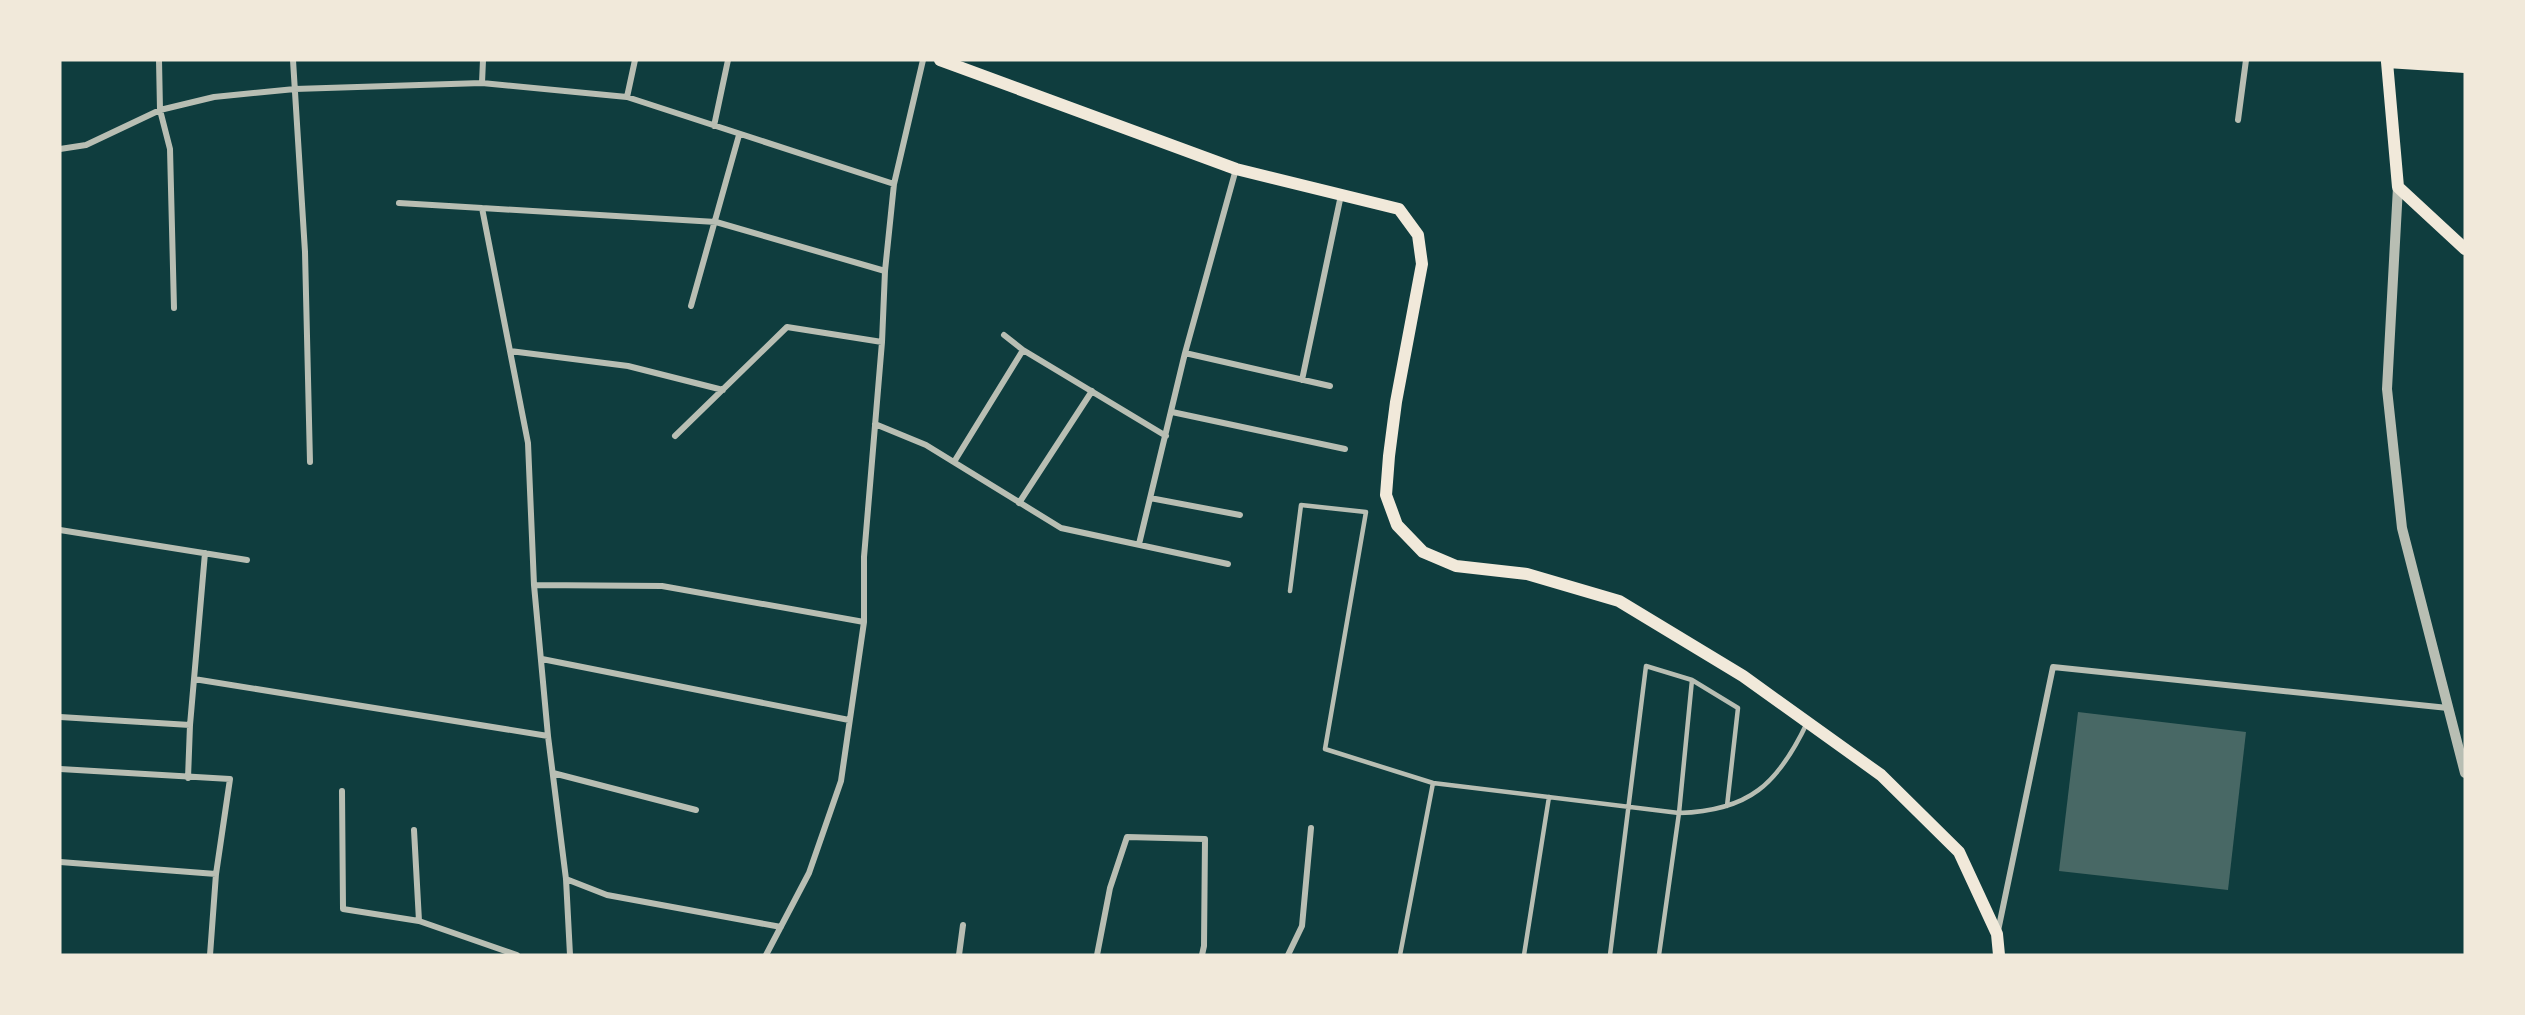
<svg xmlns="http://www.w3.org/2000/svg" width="2525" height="1015" font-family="Signika,sans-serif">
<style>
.building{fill:#486865}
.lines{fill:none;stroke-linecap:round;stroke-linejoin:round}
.service{stroke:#b8beb3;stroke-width:4.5}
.minor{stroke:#b8beb3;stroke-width:6}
.tertiary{stroke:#b8beb3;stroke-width:10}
.secondary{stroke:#f1e9da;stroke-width:12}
</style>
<rect width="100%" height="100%" fill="#0f3d3e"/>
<path class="building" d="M 2078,712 L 2246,732 L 2228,890 L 2059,871 Z"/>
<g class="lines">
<path class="service" d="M 1290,591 L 1301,505 L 1366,512 L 1325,749 L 1433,783 L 1679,813 C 1749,811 1778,784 1807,723
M 1400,955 L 1433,783
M 1524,955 L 1549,797
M 1610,955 L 1646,666 L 1692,680 L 1738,708 L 1727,806
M 1659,955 L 1679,813 L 1692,680"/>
<path class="minor" d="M 159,60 L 160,110 L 170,149 L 174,308
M 293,60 L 305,252 L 310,462
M 482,83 L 483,60
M 627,97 L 635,60
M 2238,120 L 2246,60
M 714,126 L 728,60
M 60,149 L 86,145 L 160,110 L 214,97 L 295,89 L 482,83 L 627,97 L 894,184
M 399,203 L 482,208 L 528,443 L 534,585 L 548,736 L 566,879 L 570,955
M 482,208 L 716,222 L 885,271
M 691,306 L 739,135
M 1004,335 L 1023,350 L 1166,436
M 510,351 L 628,366 L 723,390
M 1185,353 L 1330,386
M 1302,380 L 1341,195
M 1172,412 L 1345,449
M 875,424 L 926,445 L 1061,528 L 1228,564
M 675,436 L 787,327 L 882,342
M 954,462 L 1023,350
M 1150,498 L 1240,515
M 1019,503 L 1092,391
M 60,530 L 247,560
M 1139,544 L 1185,353 L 1236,169
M 534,585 L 662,586 L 864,622
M 542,659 L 849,720
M 194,679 L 548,736
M 60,717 L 190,725
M 60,769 L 230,779 L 216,874 L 210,955
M 553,773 L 696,810
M 188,778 L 190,725 L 205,553
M 342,791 L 343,909 L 419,921 L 517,955
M 414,830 L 419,921
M 60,862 L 216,874
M 566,879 L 607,895 L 781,927
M 1998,931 L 2053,667 L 2448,708
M 766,955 L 809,873 L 841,781 L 864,622 L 864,557 L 882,342 L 885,271 L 894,184 L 923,60
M 959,955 L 963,925
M 1097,955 L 1110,888 L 1127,837 L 1205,839 L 1204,946 L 1202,955
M 1288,955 L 1302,926 L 1311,828"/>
<path class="tertiary" d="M 2398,187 L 2387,389 L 2402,528 L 2465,773"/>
<path class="secondary" d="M 940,60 L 1236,169 L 1399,209 L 1418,235 L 1422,264 L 1396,402 L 1389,456 L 1386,495 L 1397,525 L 1423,552 L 1456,566 L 1527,574 L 1619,601 L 1743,676 L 1881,775 L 1959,852 L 1997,934 L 1999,955
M 2387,62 L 2398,187 L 2465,249
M 2387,62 L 2465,67"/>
</g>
<rect width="2525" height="1015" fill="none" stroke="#f1e9da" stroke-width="123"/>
</svg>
